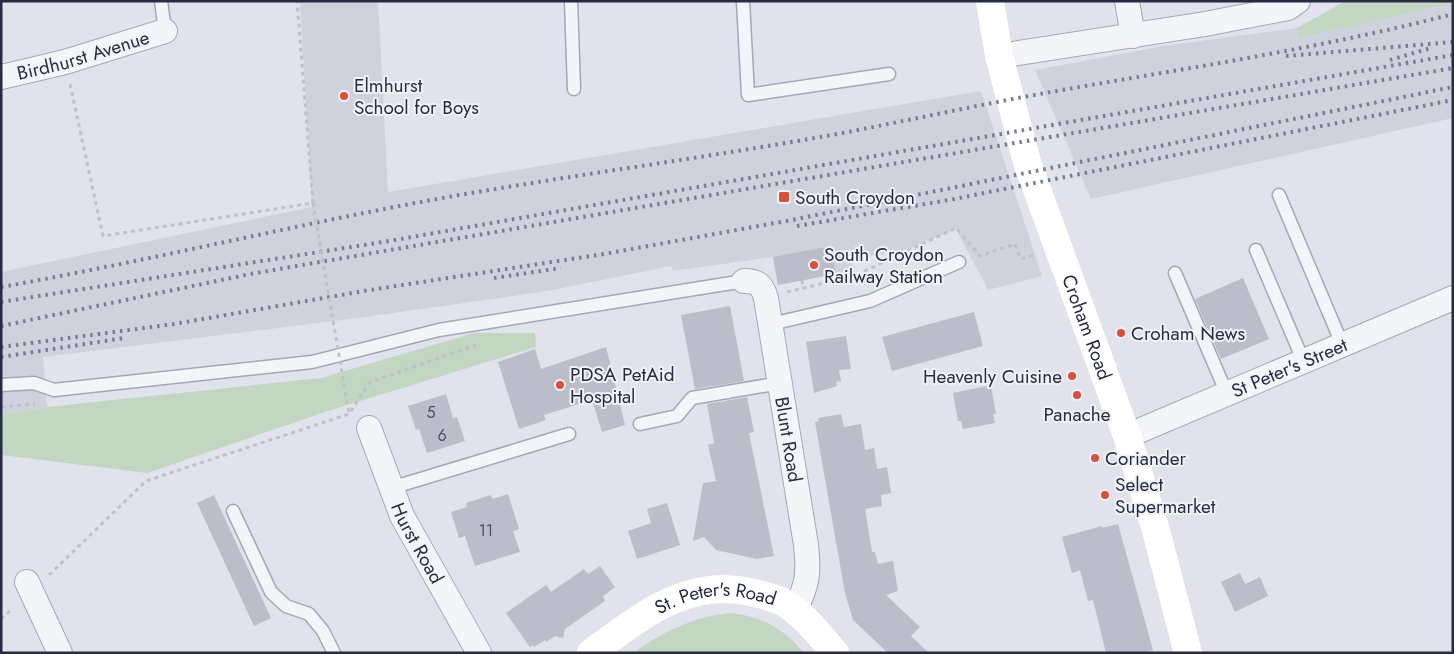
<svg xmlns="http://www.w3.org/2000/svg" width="1454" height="654" font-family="Jost,sans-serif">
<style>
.built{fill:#cfd1dd}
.green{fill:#c2d6c2}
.building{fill:#bbbdcb}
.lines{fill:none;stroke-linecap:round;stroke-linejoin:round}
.service-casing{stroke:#a6a7b6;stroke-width:15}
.minor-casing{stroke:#a6a7b6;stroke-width:26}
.path{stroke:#bfc0ca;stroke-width:3;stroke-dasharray:4 4;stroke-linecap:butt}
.service{stroke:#f4f5f9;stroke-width:12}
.minor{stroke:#f4f5f9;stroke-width:24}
.secondary{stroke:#fff;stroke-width:28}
.rail{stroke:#797c96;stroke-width:4;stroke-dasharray:2.5 5;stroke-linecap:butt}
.path-bridge{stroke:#bfc0ca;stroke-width:3;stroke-dasharray:4 4;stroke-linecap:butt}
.poi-dot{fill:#da4e3c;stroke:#f1f2f8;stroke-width:2}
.labels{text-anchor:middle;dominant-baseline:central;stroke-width:4;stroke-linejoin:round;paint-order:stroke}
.number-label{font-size:16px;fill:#4d5066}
.street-label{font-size:19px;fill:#282b44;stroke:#f1f2f8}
.poi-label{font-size:19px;fill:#282b44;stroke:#f1f2f8;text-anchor:start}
</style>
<rect width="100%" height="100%" fill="#e1e2eb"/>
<path class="built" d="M 300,1 L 378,1 L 388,192 L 981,91 L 1042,276 L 988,290 L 956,229 L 905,250 L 852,260 L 854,270 L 778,285 L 773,257 L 673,271 L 671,266 L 548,291 L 358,318 L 43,357 L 47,407 L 1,415 L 1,272 L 312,207 Z
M 1346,1 L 1453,1 L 1453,118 L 1091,199 L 1035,70 L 1163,46 L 1297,28 Z"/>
<path class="green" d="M 1346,1 L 1453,1 L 1453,3 L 1299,38 L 1297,28 Z
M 474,333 L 535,333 L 536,347 L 331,410 L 147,473 L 1,455 L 1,415 L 47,407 L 321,378 Z
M 729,613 C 762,616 782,628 804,653 L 633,653 C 662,632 693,617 729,613 Z"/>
<path class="building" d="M 831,246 L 836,274 L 778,285 L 773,257 Z
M 1243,278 L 1269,339 L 1221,359 L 1195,299 Z
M 730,306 L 744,381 L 695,389 L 681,315 Z
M 974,312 L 983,346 L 892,371 L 882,337 Z
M 846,336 L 851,369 L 839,370 L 841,381 L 836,382 L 837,386 L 814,393 L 806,342 Z
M 606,347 L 625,425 L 602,432 L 592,400 L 544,415 L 546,420 L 519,429 L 498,362 L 535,349 L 541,369 Z
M 991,385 L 996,414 L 993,414 L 995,423 L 963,429 L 961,421 L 958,421 L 953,393 Z
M 446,394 L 453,418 L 457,417 L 465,441 L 427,453 L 419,429 L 416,430 L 408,406 Z
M 747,397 L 754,432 L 749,433 L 774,556 L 757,559 L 716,550 L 704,537 L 693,541 L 703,483 L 716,481 L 708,445 L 714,443 L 707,404 Z
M 841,414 L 844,427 L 861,424 L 865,450 L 874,448 L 877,469 L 887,467 L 891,493 L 881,495 L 882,506 L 865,509 L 872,552 L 875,552 L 878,564 L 893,561 L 898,591 L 886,595 L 920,627 L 911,636 L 929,653 L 888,653 L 853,620 L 845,593 L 815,422 L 819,421 L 818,418 Z
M 508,494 L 519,529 L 513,531 L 520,552 L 475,566 L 465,536 L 459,538 L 451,512 L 467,507 L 466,503 L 491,495 L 492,499 Z
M 214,495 L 271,618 L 254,626 L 197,503 Z
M 667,503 L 680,545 L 637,559 L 628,531 L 651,523 L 647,509 Z
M 1118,524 L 1153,650 L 1143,653 L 1106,653 L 1093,600 L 1088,601 L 1080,570 L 1072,573 L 1062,537 L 1102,526 L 1102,528 Z
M 600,566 L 615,587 L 603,596 L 605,601 L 565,629 L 563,638 L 555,636 L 546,642 L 545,640 L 534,647 L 533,645 L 530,647 L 506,613 L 546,585 L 551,592 L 584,569 L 588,574 Z
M 1240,573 L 1245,584 L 1260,577 L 1268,596 L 1235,612 L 1221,582 Z"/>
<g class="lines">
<g class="service-casing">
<path id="service" d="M 161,1 L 165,31
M 571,1 L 574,89
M 743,1 L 748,95 L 889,74
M 1279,195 L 1342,344
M 1256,250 L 1303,360
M 1175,273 L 1227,394
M 771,324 L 870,301 L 959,262
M 1,385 L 34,383 L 54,390 L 312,362 L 439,330 L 744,281
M 640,424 L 677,416 L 692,398 L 780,383
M 391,488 L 569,434
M 233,511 L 271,592 L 286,606 L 309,614 L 323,631 L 334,653"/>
</g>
<g class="minor-casing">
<g id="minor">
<path d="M 1127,1 L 1133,36"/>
<path d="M 999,56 L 1205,24 L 1288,8 L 1298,1"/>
<path id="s1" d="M 1,77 L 65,62 L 165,31"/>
<path id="s2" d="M 744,281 C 758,281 762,285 766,298 L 806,545 C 809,573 808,584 795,610"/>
<path id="s3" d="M 369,428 L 402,516 L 479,653"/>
<path id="s4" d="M 1127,436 L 1453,298"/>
<path d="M 27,582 L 60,653"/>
</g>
</g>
<path class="path" d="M 70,84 L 103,236 L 313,203 L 297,1
M 802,280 L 803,288
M 787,292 L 854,276 L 956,228 L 980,256 L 1015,244 L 1021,259 L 1033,255
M 1,407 L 35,404
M 49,575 L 146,481 L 349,414 L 370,382 L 476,345
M 1,619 L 13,608"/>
<use href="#service" class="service"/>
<use href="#minor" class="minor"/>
<g class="secondary">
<path id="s5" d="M 990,1 L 999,56 L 1027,162 L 1127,436 L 1155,527 L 1188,653"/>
<path id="s6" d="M 591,653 C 639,618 687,577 750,592 C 763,595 778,598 789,606 C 807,618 821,637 835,653"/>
</g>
<path class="rail" d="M 1286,56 L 1453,42
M 1390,60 L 1431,48
M 797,226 L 954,199 L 1453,100
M 494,278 L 561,268
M 1,287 C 165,258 325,217 489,190 C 609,170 729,154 848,132 C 914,119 979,105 1045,93 C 1181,69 1319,49 1453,14
M 1,302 L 383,242 L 1453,55
M 1,326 L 250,274 L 1453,68
M 1,347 L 174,324 L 370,290 L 604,254 L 792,220 L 1453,87
M 1,357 L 124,338"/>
<path class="path-bridge" d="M 313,203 L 349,414"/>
</g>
<g class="poi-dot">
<circle cx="344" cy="96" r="5"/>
<rect x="778" y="191" width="12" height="12" rx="2.5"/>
<circle cx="814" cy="265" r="5"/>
<circle cx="1121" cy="333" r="5"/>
<circle cx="1072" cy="376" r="5"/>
<circle cx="560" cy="385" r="5"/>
<circle cx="1077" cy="395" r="5"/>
<circle cx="1095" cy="458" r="5"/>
<circle cx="1105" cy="495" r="5"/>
</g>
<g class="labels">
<g class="number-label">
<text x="431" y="412">5</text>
<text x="442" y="435">6</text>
<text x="486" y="530">11</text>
</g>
<g class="street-label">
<text stroke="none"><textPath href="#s1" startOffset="85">Birdhurst Avenue</textPath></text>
<text stroke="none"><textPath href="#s5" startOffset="341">Croham Road</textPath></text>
<text stroke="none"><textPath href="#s4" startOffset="176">St Peter's Street</textPath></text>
<text stroke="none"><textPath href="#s2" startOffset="174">Blunt Road</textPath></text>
<text stroke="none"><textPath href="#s3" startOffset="125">Hurst Road</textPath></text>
<text stroke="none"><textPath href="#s6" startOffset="141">St. Peter's Road</textPath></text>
</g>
<g class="poi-label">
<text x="354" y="85">Elmhurst<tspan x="354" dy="22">School for Boys</tspan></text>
<text x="795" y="197">South Croydon</text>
<text x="824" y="254">South Croydon<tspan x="824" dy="22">Railway Station</tspan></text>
<text x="1131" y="333">Croham News</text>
<text x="570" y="374">PDSA PetAid<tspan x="570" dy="22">Hospital</tspan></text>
<text x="1062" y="376" text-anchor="end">Heavenly Cuisine</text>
<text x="1077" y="414" text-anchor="middle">Panache</text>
<text x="1105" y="458">Coriander</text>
<text x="1115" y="484">Select<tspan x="1115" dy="22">Supermarket</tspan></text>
</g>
</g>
<rect width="1454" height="654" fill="none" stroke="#282b44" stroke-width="5"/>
</svg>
